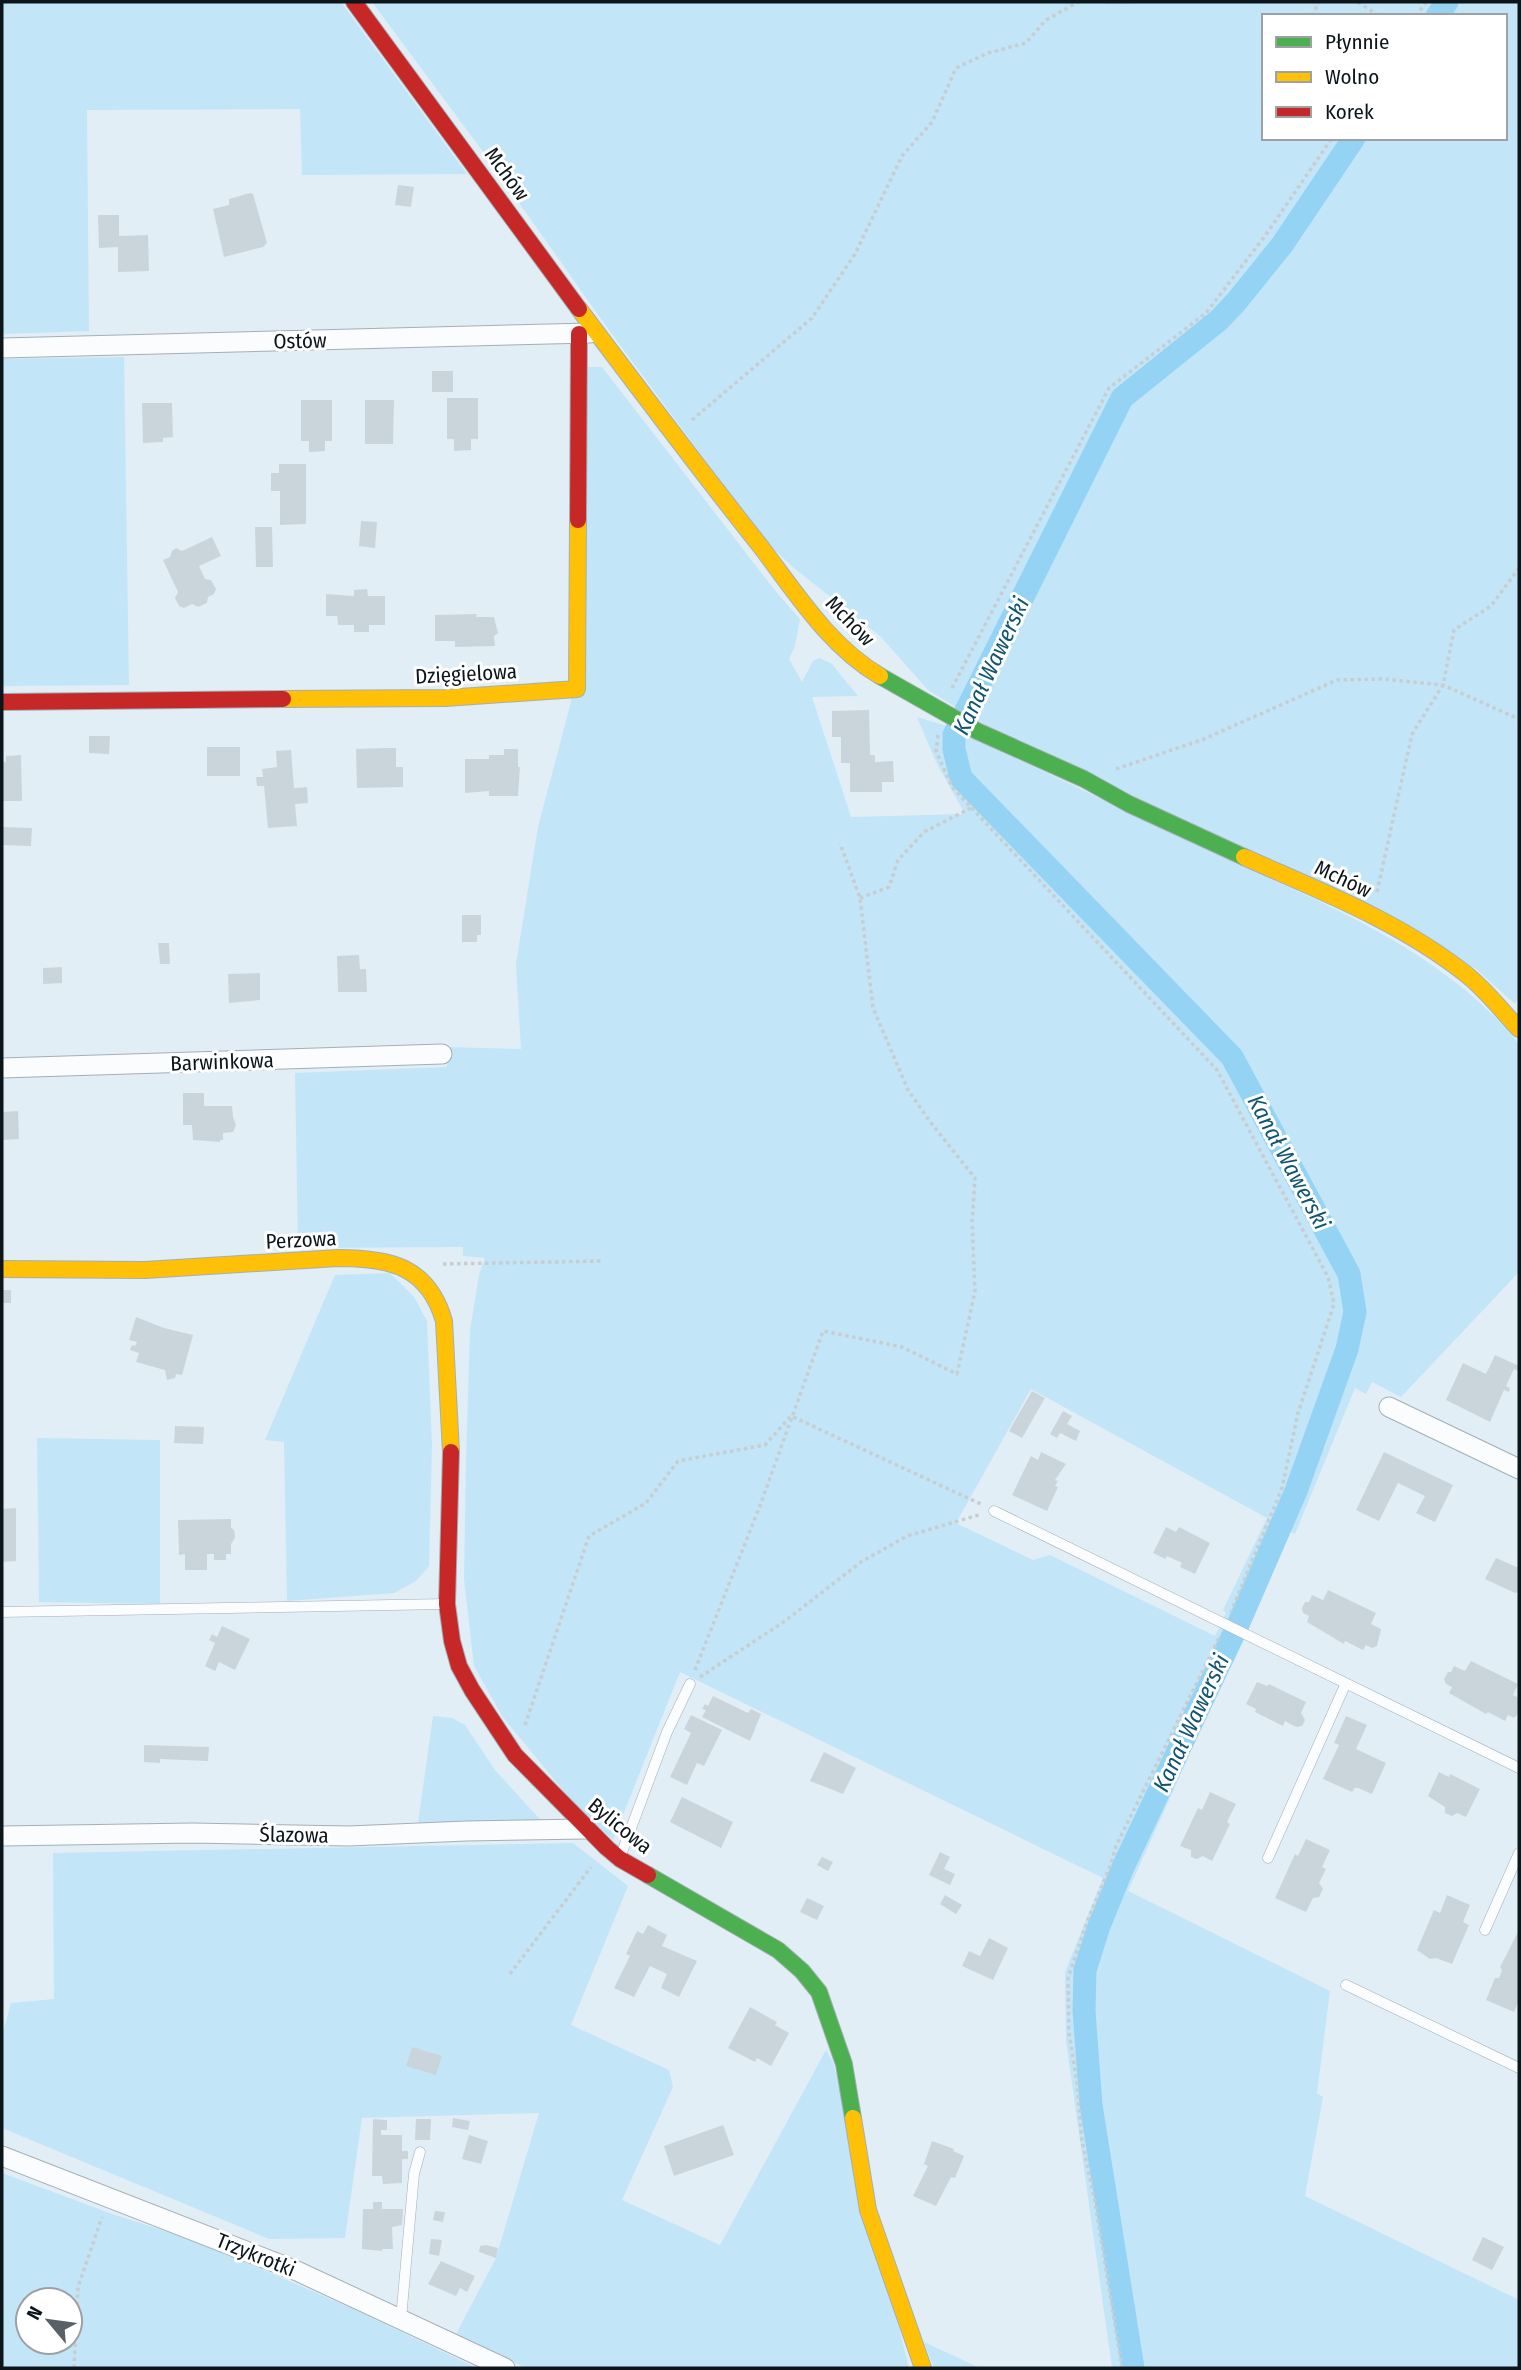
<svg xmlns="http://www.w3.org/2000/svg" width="1521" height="2370" font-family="'Fira Sans Condensed',sans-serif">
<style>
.green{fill:#c3e5f8;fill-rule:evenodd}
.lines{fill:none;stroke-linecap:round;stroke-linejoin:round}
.canal{stroke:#95d3f5;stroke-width:23}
.building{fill:#cad5db}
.lane-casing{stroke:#a4afb5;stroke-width:11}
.street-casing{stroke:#a4afb5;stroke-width:21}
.fast-casing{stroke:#a4afb5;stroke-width:18}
.slow-casing{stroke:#a4afb5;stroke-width:18}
.jam-casing{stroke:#a4afb5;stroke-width:18}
.path{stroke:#c8cdcf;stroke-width:3.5;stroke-dasharray:3.5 3.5;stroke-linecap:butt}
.lane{stroke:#fafcfe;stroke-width:10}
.street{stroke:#fafcfe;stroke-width:19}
.fast{stroke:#4caf50;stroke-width:16}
.slow{stroke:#ffc107;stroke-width:16}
.jam{stroke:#c62828;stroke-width:16}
.labels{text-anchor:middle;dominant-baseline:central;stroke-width:6;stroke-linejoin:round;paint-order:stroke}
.street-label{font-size:21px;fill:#0c151a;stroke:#fff}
.water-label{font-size:23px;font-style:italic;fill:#115573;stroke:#fff}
</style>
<rect width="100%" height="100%" fill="#e1eef6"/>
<path class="green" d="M 2,2 L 341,2 L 467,174 L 302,175 L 300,109 L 87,110 L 89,331 L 2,334 Z
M 372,2 L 1519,2 L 1519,996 L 1515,1004 L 1476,969 L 980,722 L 928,690 L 880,636 L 794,568 L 766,542 L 611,333 L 481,149 ZM 1264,16 L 1505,16 L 1505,138 L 1264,138 Z
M 124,357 L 129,685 L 2,686 L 2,359 Z
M 588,367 L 602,367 L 777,593 L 800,619 L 795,646 L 789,659 L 802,682 L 813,661 L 819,658 L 831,663 L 858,696 L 812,697 L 851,817 L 965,814 L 936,762 L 917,717 L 950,727 C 1040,770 1130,812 1220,855 C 1326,905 1444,951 1519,1044 L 1519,1272 L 1401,1397 L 1372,1382 L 1366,1394 L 1355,1388 L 1295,1534 L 1290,1532 L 1128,1891 L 1330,1991 L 1317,2093 L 1323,2097 L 1305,2196 L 1519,2300 L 1519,2368 L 1112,2368 L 1066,2041 L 1065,1972 L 1103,1878 L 680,1672 L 613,1840 L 576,1806 L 502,1716 L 474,1666 L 464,1579 L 466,1463 L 470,1330 L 479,1275 L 485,1258 L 463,1256 L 463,1247 L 298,1248 L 295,1073 L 447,1067 L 448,1047 L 521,1049 L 516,964 L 538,827 L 571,702 ZM 1031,1389 L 1267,1518 L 1223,1610 L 1226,1613 L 1215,1636 L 1050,1555 L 1033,1560 L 956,1523 Z
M 390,1273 L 414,1297 L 427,1321 L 432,1445 L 429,1566 L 416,1581 L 394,1593 L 287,1601 L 284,1442 L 265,1440 L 335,1275 Z
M 37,1438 L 160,1440 L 160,1604 L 39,1602 Z
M 433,1716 L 452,1718 L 465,1725 L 495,1770 L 546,1826 L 418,1823 Z
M 573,1843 L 628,1886 L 571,2025 L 669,2070 L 673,2087 L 622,2200 L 720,2245 L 826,2050 L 833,2062 L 909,2368 L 525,2368 L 456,2334 L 496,2258 L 539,2113 L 362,2118 L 345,2238 L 269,2239 L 2,2128 L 2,2036 L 11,2003 L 54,1999 L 53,1853 Z
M 2,2173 L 115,2215 L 199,2242 L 349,2307 L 477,2368 L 2,2368 ZM 28,2300 L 70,2300 L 70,2342 L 28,2342 Z
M 924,2342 L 980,2368 L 934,2368 Z"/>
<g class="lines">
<path class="canal" d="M 1437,16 L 1447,2
M 1133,2368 L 1091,2105 L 1084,2011 L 1085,1970 L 1099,1926 L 1123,1867 L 1237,1627 L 1296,1491 L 1347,1349 L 1355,1312 L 1349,1274 L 1232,1057 L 961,778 L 954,749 L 954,735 L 1122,398 L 1219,320 L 1236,302 L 1282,245 L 1354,138"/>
</g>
<path class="building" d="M 398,185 L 414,187 L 411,207 L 395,205 Z
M 250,193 L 253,194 L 267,243 L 263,247 L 224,257 L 213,209 L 229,205 L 229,199 Z
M 98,215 L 119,215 L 119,236 L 148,235 L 149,271 L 118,272 L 118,247 L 99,248 Z
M 432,371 L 453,371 L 453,392 L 432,392 Z
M 447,398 L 478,398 L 478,439 L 471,439 L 471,450 L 454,451 L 454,439 L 447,439 Z
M 301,400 L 332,400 L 332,441 L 325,441 L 325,451 L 309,452 L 309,441 L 301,441 Z
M 365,400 L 394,400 L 393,444 L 365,444 Z
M 142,403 L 172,403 L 173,437 L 163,438 L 163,442 L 143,443 Z
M 279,464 L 306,464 L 306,524 L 280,525 L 280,491 L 271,491 L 271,473 L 279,473 Z
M 361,521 L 377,522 L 375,548 L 359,546 Z
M 255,527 L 272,527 L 273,567 L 256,567 Z
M 212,537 L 221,556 L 199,566 L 205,579 L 211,580 L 216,589 L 214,594 L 208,597 L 207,603 L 198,607 L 192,604 L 184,608 L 179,606 L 175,598 L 178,592 L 163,560 L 170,557 L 172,551 L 176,548 L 182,551 Z
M 367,589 L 368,596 L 385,596 L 385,625 L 369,625 L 369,632 L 354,632 L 354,625 L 338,625 L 337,616 L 326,616 L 326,594 L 354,596 L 354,590 Z
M 477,614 L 476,617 L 494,617 L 498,633 L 494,636 L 495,646 L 455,647 L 455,641 L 435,641 L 435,615 Z
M 869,710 L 870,755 L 875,755 L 875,762 L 893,761 L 894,782 L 882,782 L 882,792 L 850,792 L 850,763 L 841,763 L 841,737 L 832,737 L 832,711 Z
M 89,736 L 110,736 L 109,754 L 89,753 Z
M 207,747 L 240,747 L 240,776 L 207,776 Z
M 386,748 L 396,748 L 396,767 L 403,767 L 403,787 L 357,788 L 356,749 Z
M 504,749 L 518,749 L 518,767 L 520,767 L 518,796 L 489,796 L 489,791 L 465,793 L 465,759 L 489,759 L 489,755 L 504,755 Z
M 291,750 L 294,788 L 307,787 L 308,803 L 295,804 L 297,826 L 268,828 L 264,786 L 257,786 L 256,777 L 263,777 L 262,769 L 277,767 L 276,751 Z
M 21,755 L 22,801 L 2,801 L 2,762 L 6,762 L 6,756 Z
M 2,827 L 32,828 L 31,846 L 2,845 Z
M 462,915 L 481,915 L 481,935 L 477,935 L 477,942 L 462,942 Z
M 158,943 L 169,943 L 170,964 L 160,964 Z
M 359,955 L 360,969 L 366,969 L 367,992 L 338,992 L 337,956 Z
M 62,967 L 62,983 L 43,984 L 43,968 Z
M 260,973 L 260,1000 L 229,1003 L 228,974 Z
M 183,1093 L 204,1093 L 204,1106 L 232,1106 L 233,1117 L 236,1125 L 233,1132 L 223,1133 L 223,1140 L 220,1140 L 220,1142 L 193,1140 L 192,1125 L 183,1125 Z
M 18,1111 L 19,1139 L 2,1140 L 2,1112 Z
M 2,1290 L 11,1290 L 11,1303 L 2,1303 Z
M 136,1317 L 164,1328 L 193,1335 L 182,1375 L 176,1374 L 175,1378 L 167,1380 L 165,1370 L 136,1362 L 139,1353 L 130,1350 L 132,1345 L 135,1346 L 137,1342 L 129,1340 Z
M 1495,1355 L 1519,1366 L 1519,1371 L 1514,1369 L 1506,1386 L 1510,1388 L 1509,1392 L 1504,1390 L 1490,1422 L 1446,1400 L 1463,1363 L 1486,1374 Z
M 1032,1391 L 1045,1398 L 1022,1438 L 1009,1431 Z
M 1063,1411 L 1072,1416 L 1067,1424 L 1080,1431 L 1076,1441 L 1060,1433 L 1057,1438 L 1050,1434 Z
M 175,1426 L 204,1427 L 203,1444 L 174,1443 Z
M 1041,1452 L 1066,1464 L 1055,1480 L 1058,1481 L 1055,1486 L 1058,1487 L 1047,1511 L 1012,1495 L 1031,1456 L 1038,1460 Z
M 1384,1452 L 1453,1485 L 1435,1522 L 1416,1513 L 1425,1496 L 1398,1483 L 1379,1521 L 1356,1510 Z
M 16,1508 L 16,1561 L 2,1562 L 2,1509 Z
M 231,1519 L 231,1528 L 234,1530 L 235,1538 L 231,1544 L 231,1554 L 226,1554 L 226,1560 L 214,1560 L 214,1554 L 207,1554 L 207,1570 L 185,1570 L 185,1554 L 179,1555 L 178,1520 Z
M 1166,1527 L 1176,1532 L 1179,1527 L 1210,1543 L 1195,1574 L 1180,1567 L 1182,1563 L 1167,1556 L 1165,1559 L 1153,1553 Z
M 1496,1558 L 1519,1568 L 1519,1592 L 1515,1593 L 1485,1579 Z
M 1328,1590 L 1376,1613 L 1371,1624 L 1381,1629 L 1377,1646 L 1372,1648 L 1366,1645 L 1363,1650 L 1345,1641 L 1344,1644 L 1307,1622 L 1309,1616 L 1303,1613 L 1302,1608 L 1305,1602 L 1309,1602 L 1312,1595 L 1323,1600 Z
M 222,1626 L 250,1639 L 235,1670 L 219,1662 L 215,1671 L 205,1666 L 215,1643 L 209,1640 L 212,1634 L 217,1637 Z
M 1471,1661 L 1518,1684 L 1513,1695 L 1519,1698 L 1519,1713 L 1514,1718 L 1508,1715 L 1505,1721 L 1488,1712 L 1486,1714 L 1449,1693 L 1452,1687 L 1446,1684 L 1444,1679 L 1448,1672 L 1451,1672 L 1454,1666 L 1465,1671 Z
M 1257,1682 L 1267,1686 L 1269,1684 L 1306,1702 L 1301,1713 L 1305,1720 L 1302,1726 L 1296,1727 L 1285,1721 L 1283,1726 L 1255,1712 L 1256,1709 L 1246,1704 Z
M 713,1696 L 748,1713 L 751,1709 L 761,1714 L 750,1741 L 702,1717 L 706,1710 L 702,1709 L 705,1704 L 708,1706 Z
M 691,1715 L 722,1730 L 704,1766 L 697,1763 L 687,1785 L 670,1777 L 691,1733 L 684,1729 Z
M 1346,1716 L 1367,1725 L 1356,1749 L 1386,1763 L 1372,1794 L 1358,1788 L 1355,1788 L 1352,1792 L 1323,1779 L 1339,1745 L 1334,1743 Z
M 144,1745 L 209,1747 L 208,1761 L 160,1759 L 160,1763 L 144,1762 Z
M 824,1752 L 856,1768 L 843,1794 L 810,1781 Z
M 1439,1772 L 1449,1777 L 1450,1774 L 1480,1789 L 1466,1817 L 1457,1813 L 1452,1816 L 1445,1813 L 1445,1807 L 1428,1796 Z
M 1210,1792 L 1236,1804 L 1227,1822 L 1230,1824 L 1212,1861 L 1203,1856 L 1197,1859 L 1191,1857 L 1191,1850 L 1180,1846 L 1198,1808 L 1202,1810 Z
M 682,1797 L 733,1822 L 721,1848 L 670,1822 Z
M 1306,1839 L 1330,1850 L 1322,1867 L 1326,1869 L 1319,1883 L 1323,1889 L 1319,1897 L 1313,1898 L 1306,1912 L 1275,1898 L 1295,1854 L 1298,1856 Z
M 940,1852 L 950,1857 L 944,1869 L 955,1874 L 950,1885 L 929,1875 Z
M 822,1857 L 833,1862 L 828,1871 L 817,1865 Z
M 945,1895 L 962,1905 L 956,1914 L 940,1904 Z
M 1447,1895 L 1470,1905 L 1463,1922 L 1469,1925 L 1452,1964 L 1436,1958 L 1430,1959 L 1417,1950 L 1434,1910 L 1440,1913 Z
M 807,1898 L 824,1906 L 817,1920 L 800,1912 Z
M 648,1925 L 667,1935 L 662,1946 L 697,1961 L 679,1997 L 661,1988 L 667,1974 L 650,1966 L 634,1997 L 614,1988 L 630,1956 L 626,1954 L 637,1931 L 643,1934 Z
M 1519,1930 L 1519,2000 L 1514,2012 L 1486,2000 L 1495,1978 L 1499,1978 L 1502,1970 L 1500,1967 Z
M 989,1938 L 1008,1948 L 993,1980 L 962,1966 L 969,1951 L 980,1956 Z
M 750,2007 L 777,2022 L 775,2025 L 789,2033 L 771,2066 L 757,2058 L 755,2062 L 728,2048 Z
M 412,2047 L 442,2056 L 436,2075 L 406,2066 Z
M 453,2118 L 470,2121 L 468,2130 L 452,2127 Z
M 373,2119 L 387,2120 L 387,2130 L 381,2130 L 381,2135 L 402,2135 L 402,2151 L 408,2151 L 408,2159 L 402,2159 L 402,2183 L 383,2184 L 382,2176 L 372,2176 Z
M 416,2119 L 431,2119 L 430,2140 L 415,2140 Z
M 723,2125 L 734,2155 L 674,2176 L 664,2146 Z
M 469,2135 L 488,2141 L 481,2164 L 462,2159 Z
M 932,2141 L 954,2149 L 953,2151 L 964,2156 L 955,2178 L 951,2177 L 936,2206 L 913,2196 L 928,2166 L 924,2164 Z
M 373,2202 L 382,2202 L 382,2209 L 403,2209 L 402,2225 L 392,2227 L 393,2249 L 382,2249 L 382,2251 L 362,2249 L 363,2209 L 373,2209 Z
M 435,2211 L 445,2212 L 443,2222 L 433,2220 Z
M 1483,2237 L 1504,2247 L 1492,2270 L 1472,2260 Z
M 431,2239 L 442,2240 L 439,2256 L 429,2254 Z
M 486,2245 L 498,2248 L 496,2258 L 479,2252 L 480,2246 Z
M 441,2261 L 475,2276 L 467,2292 L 460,2288 L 456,2296 L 428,2284 Z"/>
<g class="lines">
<g class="lane-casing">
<path id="lane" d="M 994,1511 L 1519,1768
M 2,1612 L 446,1604
M 621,1855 L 667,1732 L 690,1684
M 1268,1858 L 1346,1683
M 1485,1930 L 1519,1853
M 1346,1985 L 1519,2068
M 401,2319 L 414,2174 L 420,2152"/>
</g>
<g class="street-casing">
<path id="street" d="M 2,348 L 590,333
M 2,1068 L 442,1054
M 1389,1407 L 1519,1469
M 2,1836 L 193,1833 L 349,1836 L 466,1831 L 586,1829
M 2,2156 L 297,2271 L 505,2368"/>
</g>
<g class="fast-casing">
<path id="fast" d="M 880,676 L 977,731 L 1084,779 L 1129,804 L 1244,857
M 648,1875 L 778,1950 L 802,1971 L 819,1992 L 844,2064 L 853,2118"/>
</g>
<g class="slow-casing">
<path id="slow" d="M 579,309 C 639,389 699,469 761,547 C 796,593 829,646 880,676
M 283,699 L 445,698 L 577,689 L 578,520
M 1244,857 C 1320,891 1401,922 1467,975 C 1486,990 1502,1011 1519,1029
M 2,1269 L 145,1270 L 338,1258 C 390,1258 428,1266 444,1321 L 451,1452
M 853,2118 L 868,2210 L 923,2368"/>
</g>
<g class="jam-casing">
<path id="jam" d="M 354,2 L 579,309
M 578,520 L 579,334
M 2,702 L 283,699
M 451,1452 L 447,1604 L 452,1641 L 459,1666 L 472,1690 L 515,1755 L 607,1848 L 620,1859 L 648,1875"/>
</g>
<path class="path" d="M 1106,2 L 1129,2
M 1358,2 L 1379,16
M 1312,16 L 1319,2
M 1416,16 L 1426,2
M 692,420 L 812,318 L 855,254 L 902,156 L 932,122 L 956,68 L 988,53 L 1026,43 L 1046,20 L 1078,2
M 952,688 L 1109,388 L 1206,313 L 1265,236 L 1332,138
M 938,735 L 936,751 L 952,787 L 1217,1070 L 1328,1277 L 1334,1304 L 1298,1413 L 1282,1488 L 1231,1612
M 1116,769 L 1204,739 L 1337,680 L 1383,679 L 1443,685 L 1519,719
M 1377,892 L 1412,734 L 1443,685 L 1454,630 L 1491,606 L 1519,568
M 860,898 L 889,887 L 898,860 L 924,832 L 971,808
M 443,1264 L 602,1261
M 695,1670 L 761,1503 L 823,1331 L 902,1347 L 957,1374 L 975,1291 L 972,1222 L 975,1178 L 931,1123 L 908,1090 L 873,1008 L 860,898 L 840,843
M 700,1677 L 785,1621 L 861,1562 L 907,1536 L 982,1514
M 525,1725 L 589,1536 L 646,1503 L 678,1461 L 765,1445 L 791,1416 L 983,1505
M 510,1974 L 591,1867
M 74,2368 L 78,2287 L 102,2217
M 1122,2368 L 1095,2202 L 1082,2141 L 1077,2083 L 1069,2033 L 1068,1978 L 1087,1922 L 1111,1864 L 1116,1846 L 1219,1638"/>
<use href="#lane" class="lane"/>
<use href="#street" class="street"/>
<use href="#fast" class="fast"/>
<use href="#slow" class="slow"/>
<use href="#jam" class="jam"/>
</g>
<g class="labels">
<g class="street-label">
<text transform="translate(507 174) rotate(54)">Mchów</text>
<text transform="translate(300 341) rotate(-1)">Ostów</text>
<text transform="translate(850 621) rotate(46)">Mchów</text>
<text transform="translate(466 674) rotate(-3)">Dzięgielowa</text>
<text transform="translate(1343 879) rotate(25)">Mchów</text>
<text transform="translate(222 1062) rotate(-2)">Barwinkowa</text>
<text transform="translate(301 1240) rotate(-3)">Perzowa</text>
<text transform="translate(620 1826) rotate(39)">Bylicowa</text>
<text transform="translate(294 1835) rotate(1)">Ślazowa</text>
<text transform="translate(256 2255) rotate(22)">Trzykrotki</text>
</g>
<g class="water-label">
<text transform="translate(991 666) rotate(-65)">Kanał Wawerski</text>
<text transform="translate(1289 1162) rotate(62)">Kanał Wawerski</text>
<text transform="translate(1191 1723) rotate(-65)">Kanał Wawerski</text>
</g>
</g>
<rect width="1521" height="2370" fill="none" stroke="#0c151a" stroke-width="7"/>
<rect x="1262" y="14" width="245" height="126" fill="#ffffff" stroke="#9ea1a3" stroke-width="2"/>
<rect x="1276" y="37" width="35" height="10" fill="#4caf50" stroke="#9ea1a3" stroke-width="2"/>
<text x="1325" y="49" font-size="21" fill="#0c151a">Płynnie</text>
<rect x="1276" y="72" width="35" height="10" fill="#ffc107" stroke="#9ea1a3" stroke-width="2"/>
<text x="1325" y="84" font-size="21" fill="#0c151a">Wolno</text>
<rect x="1276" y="107" width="35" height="10" fill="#c62828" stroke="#9ea1a3" stroke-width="2"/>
<text x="1325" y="119" font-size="21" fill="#0c151a">Korek</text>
<g transform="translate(49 2321) rotate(299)"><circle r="33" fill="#ffffff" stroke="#9ea1a3" stroke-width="2"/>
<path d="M0-5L12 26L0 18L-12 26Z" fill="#576167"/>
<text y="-10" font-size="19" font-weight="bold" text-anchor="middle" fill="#0c151a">N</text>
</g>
</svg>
